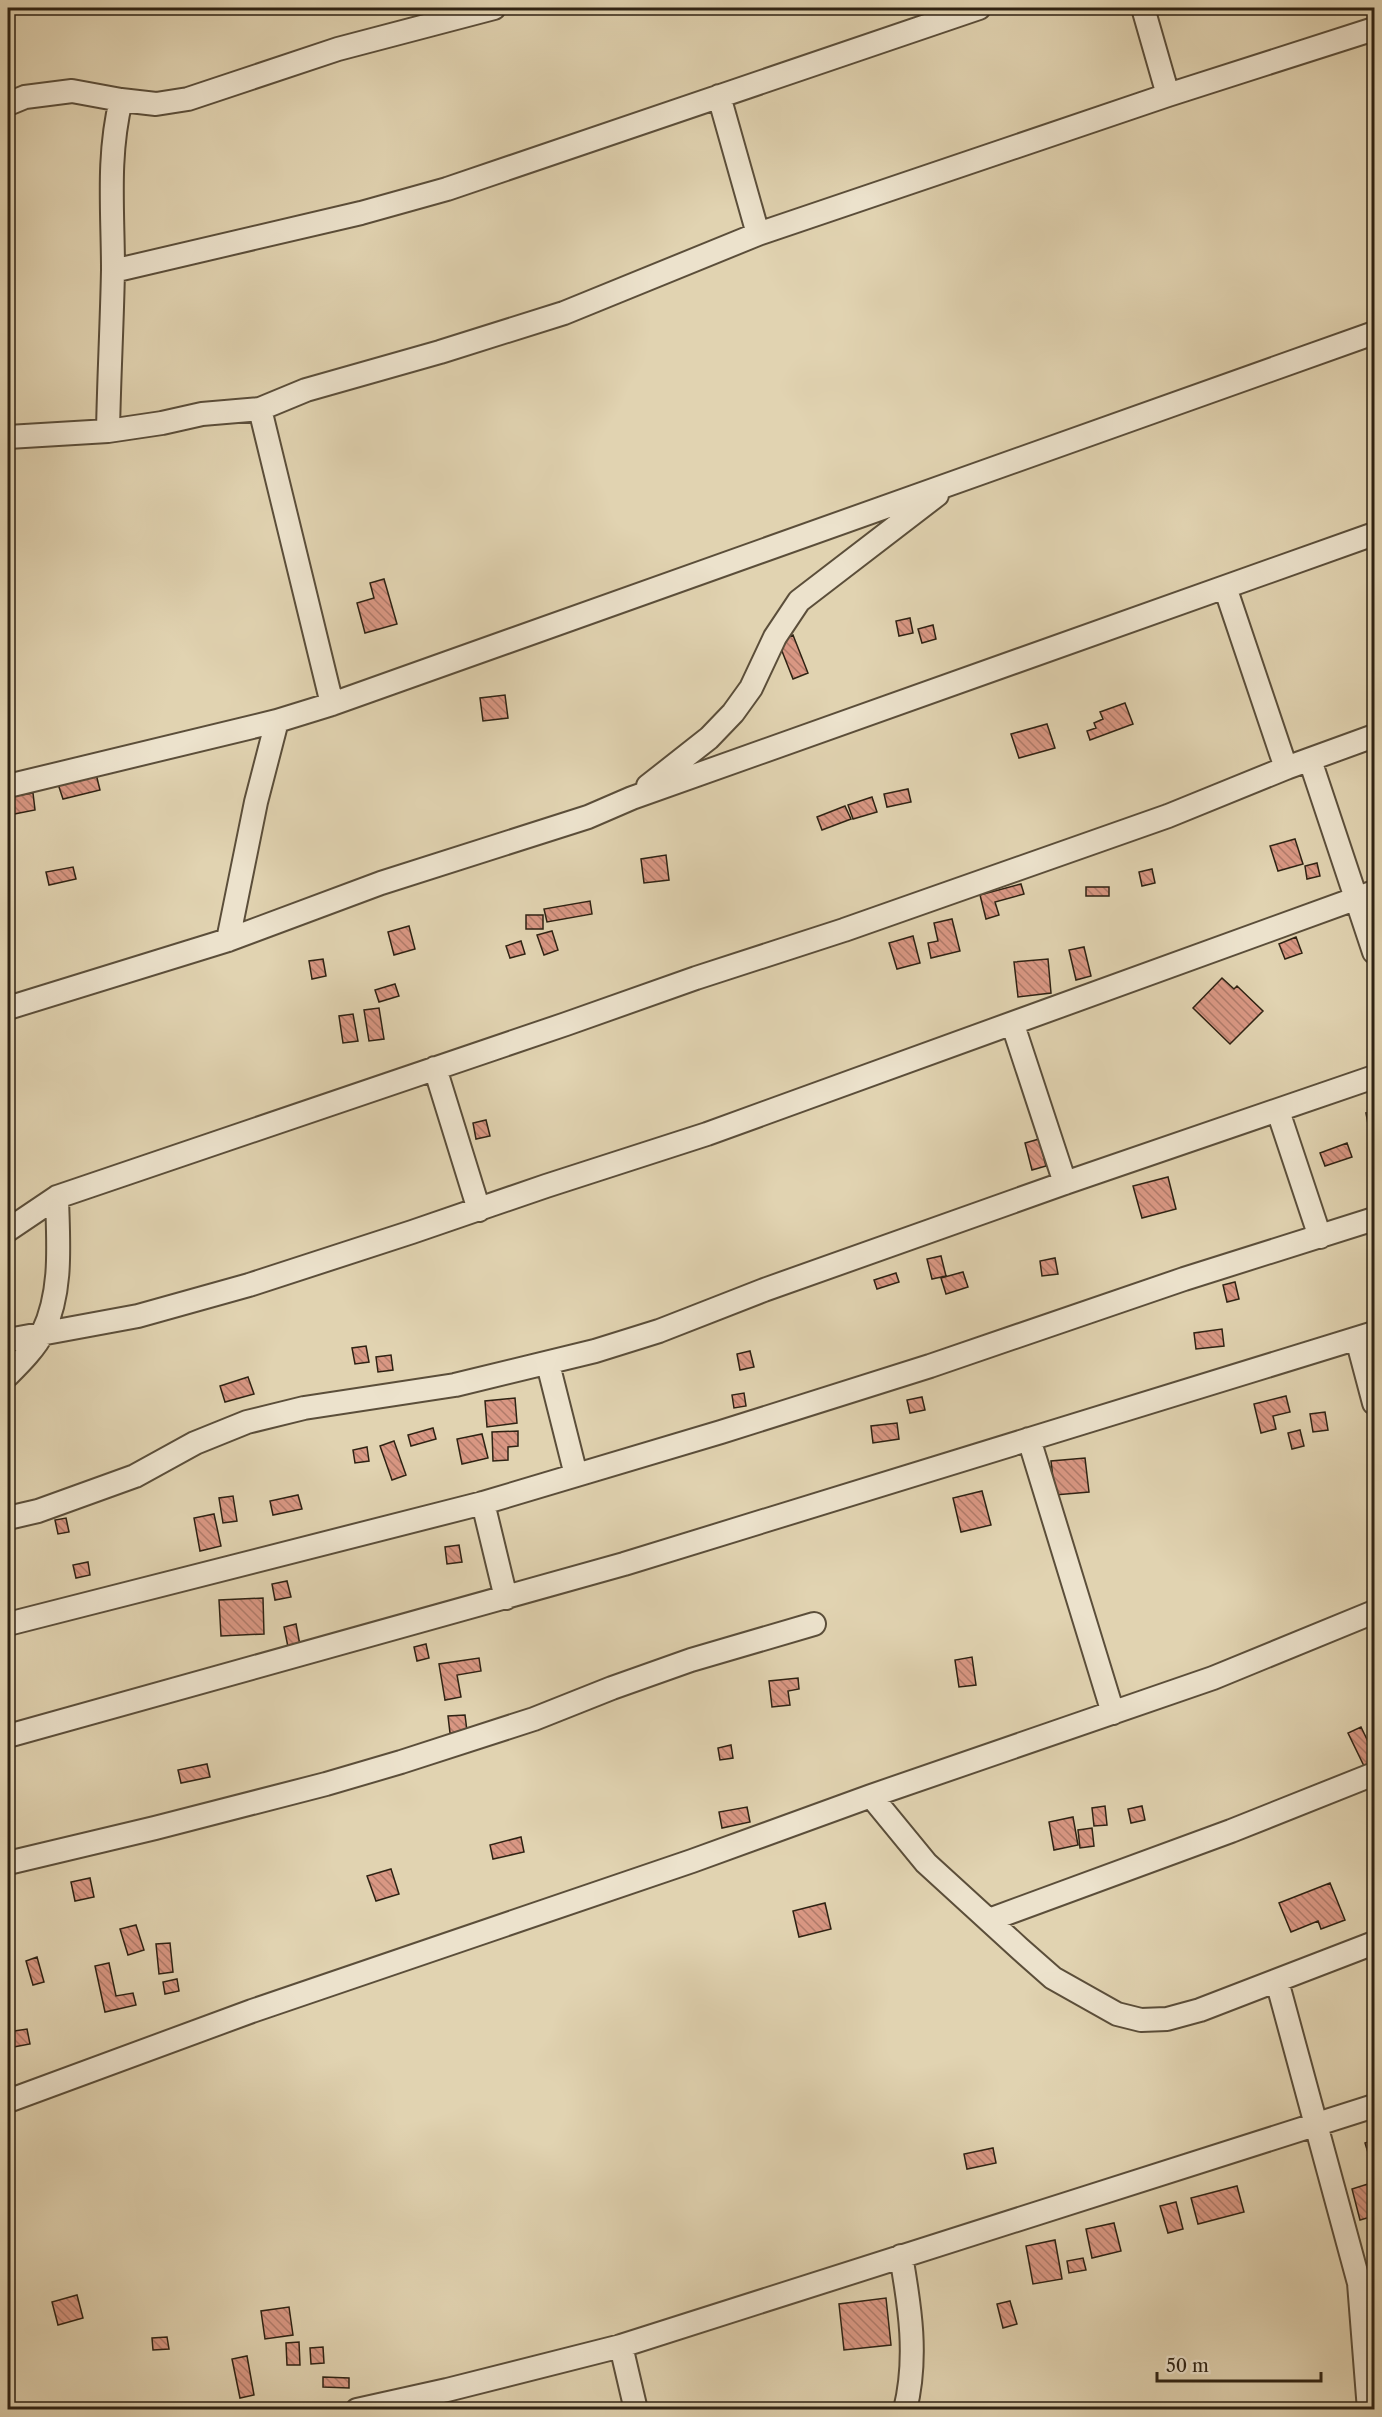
<svg xmlns="http://www.w3.org/2000/svg" width="1382" height="2417" font-family="'Libre Caslon Text',serif">
<style>
.building{fill:url(#building-back-hatch);stroke:#2e2213;stroke-width:1.5}
.lines{fill:none;stroke-linecap:round;stroke-linejoin:round}
.street-casing{stroke:#5b4e3a;stroke-width:26}
.street{stroke:#ece2cc;stroke-width:22}
</style>
<defs>
<pattern id="building-back-hatch" width="6" height="6" patternUnits="userSpaceOnUse" patternTransform="scale(1.5)"><rect width="6" height="6" fill="#d99783"/><path d="M-1 5l2 2M0 0l6 6M5-1l2 2" fill="none" stroke="#b07b6a"/></pattern>
</defs>
<rect width="100%" height="100%" fill="#e1d3b1"/>
<filter id="stains"><feTurbulence type="fractalNoise" baseFrequency=".00333" numOctaves="4"/><feColorMatrix values="0 0 0 0 .2 0 0 0 0 .09 0 0 0 0 .02 0 0 0 .5 -.17"/></filter>
<radialGradient id="worn" r=".72"><stop offset=".6" stop-color="#630" stop-opacity="0"/><stop offset="1" stop-color="#630" stop-opacity=".3"/></radialGradient>
<path class="building" d="M 384,579 L 397,624 L 365,633 L 357,603 L 374,598 L 370,583 Z
M 910,618 L 913,633 L 899,636 L 896,621 Z
M 933,625 L 936,639 L 922,643 L 918,629 Z
M 793,635 L 808,673 L 793,679 L 778,641 Z
M 505,695 L 508,718 L 483,721 L 480,698 Z
M 1125,703 L 1133,724 L 1090,740 L 1087,731 L 1096,728 L 1094,723 L 1103,719 L 1100,712 Z
M 1047,724 L 1055,748 L 1019,758 L 1011,734 Z
M 96,774 L 100,790 L 63,799 L 58,784 Z
M 908,789 L 911,802 L 887,807 L 884,794 Z
M 33,793 L 35,810 L 9,815 L 8,797 Z
M 872,797 L 877,812 L 853,819 L 848,805 Z
M 845,806 L 851,819 L 822,830 L 817,817 Z
M 1295,839 L 1303,864 L 1278,871 L 1270,846 Z
M 666,855 L 669,880 L 644,883 L 641,859 Z
M 1317,863 L 1320,876 L 1307,879 L 1305,866 Z
M 73,867 L 76,879 L 49,885 L 46,872 Z
M 1152,869 L 1155,883 L 1142,886 L 1139,872 Z
M 1021,884 L 1024,894 L 995,902 L 999,915 L 986,919 L 980,895 Z
M 1086,887 L 1109,887 L 1109,896 L 1086,896 Z
M 590,901 L 592,914 L 547,922 L 544,909 Z
M 526,915 L 543,915 L 543,929 L 526,929 Z
M 952,919 L 960,951 L 931,958 L 928,943 L 938,941 L 934,923 Z
M 409,926 L 415,949 L 394,955 L 388,932 Z
M 552,931 L 558,950 L 544,955 L 537,935 Z
M 913,936 L 920,963 L 897,969 L 889,943 Z
M 1296,937 L 1302,953 L 1285,959 L 1279,944 Z
M 521,941 L 525,954 L 510,958 L 506,946 Z
M 1084,947 L 1091,976 L 1076,980 L 1069,950 Z
M 323,959 L 326,976 L 312,979 L 309,961 Z
M 1048,959 L 1051,993 L 1018,997 L 1014,962 Z
M 1222,978 L 1234,989 L 1237,986 L 1263,1011 L 1230,1044 L 1193,1008 Z
M 395,984 L 399,996 L 379,1002 L 375,990 Z
M 379,1008 L 384,1039 L 369,1041 L 364,1010 Z
M 353,1014 L 358,1041 L 343,1043 L 339,1016 Z
M 1374,1112 L 1374,1146 L 1372,1147 L 1366,1113 Z
M 486,1120 L 490,1136 L 476,1139 L 473,1123 Z
M 1039,1139 L 1046,1166 L 1032,1170 L 1025,1143 Z
M 1347,1143 L 1352,1157 L 1325,1166 L 1320,1153 Z
M 1168,1177 L 1176,1209 L 1142,1218 L 1133,1186 Z
M 941,1256 L 946,1276 L 932,1279 L 927,1259 Z
M 1055,1258 L 1058,1274 L 1042,1276 L 1040,1261 Z
M 963,1272 L 968,1287 L 946,1294 L 941,1278 Z
M 896,1273 L 899,1282 L 877,1289 L 874,1280 Z
M 1235,1282 L 1239,1299 L 1227,1302 L 1223,1285 Z
M 1222,1329 L 1224,1346 L 1196,1349 L 1194,1333 Z
M 366,1346 L 369,1362 L 355,1364 L 352,1348 Z
M 750,1351 L 754,1367 L 740,1370 L 737,1354 Z
M 391,1355 L 393,1370 L 378,1372 L 376,1357 Z
M 248,1377 L 254,1394 L 225,1402 L 220,1386 Z
M 744,1393 L 746,1406 L 734,1408 L 732,1395 Z
M 1286,1396 L 1290,1412 L 1273,1416 L 1276,1429 L 1261,1433 L 1254,1404 Z
M 922,1397 L 925,1410 L 910,1413 L 907,1400 Z
M 515,1398 L 517,1423 L 487,1427 L 485,1401 Z
M 1325,1412 L 1328,1430 L 1313,1432 L 1310,1414 Z
M 897,1423 L 899,1439 L 873,1443 L 871,1426 Z
M 433,1428 L 436,1439 L 411,1446 L 408,1435 Z
M 1300,1430 L 1304,1446 L 1292,1449 L 1288,1433 Z
M 518,1431 L 518,1446 L 508,1447 L 508,1460 L 493,1461 L 492,1432 Z
M 482,1434 L 488,1458 L 462,1464 L 457,1439 Z
M 394,1441 L 406,1475 L 392,1480 L 380,1446 Z
M 367,1447 L 369,1461 L 355,1463 L 353,1450 Z
M 1085,1458 L 1089,1492 L 1055,1495 L 1051,1461 Z
M 982,1491 L 991,1525 L 961,1532 L 953,1498 Z
M 298,1495 L 302,1509 L 273,1515 L 270,1501 Z
M 233,1496 L 237,1521 L 223,1523 L 219,1498 Z
M 214,1514 L 221,1546 L 200,1551 L 194,1518 Z
M 66,1518 L 69,1532 L 58,1534 L 55,1520 Z
M 459,1545 L 462,1562 L 447,1564 L 445,1547 Z
M 88,1562 L 90,1575 L 76,1578 L 73,1565 Z
M 287,1581 L 291,1597 L 275,1600 L 272,1584 Z
M 263,1598 L 264,1634 L 221,1636 L 219,1600 Z
M 296,1624 L 300,1645 L 288,1647 L 284,1627 Z
M 426,1644 L 429,1658 L 417,1661 L 414,1647 Z
M 972,1657 L 976,1685 L 959,1687 L 955,1660 Z
M 479,1658 L 481,1671 L 457,1675 L 461,1697 L 445,1700 L 439,1664 Z
M 798,1678 L 799,1689 L 788,1691 L 790,1705 L 772,1707 L 769,1681 Z
M 465,1715 L 467,1731 L 450,1733 L 448,1716 Z
M 1361,1727 L 1374,1754 L 1374,1761 L 1364,1766 L 1348,1733 Z
M 731,1745 L 733,1758 L 720,1760 L 718,1748 Z
M 207,1764 L 210,1777 L 181,1783 L 178,1770 Z
M 1105,1806 L 1107,1825 L 1094,1826 L 1092,1808 Z
M 1142,1806 L 1145,1820 L 1131,1823 L 1128,1809 Z
M 747,1807 L 750,1822 L 722,1828 L 719,1812 Z
M 1073,1817 L 1078,1845 L 1054,1850 L 1049,1822 Z
M 1092,1828 L 1094,1846 L 1080,1848 L 1078,1830 Z
M 521,1837 L 524,1852 L 493,1859 L 490,1845 Z
M 391,1869 L 399,1894 L 376,1901 L 367,1876 Z
M 90,1878 L 94,1897 L 75,1901 L 71,1882 Z
M 1330,1883 L 1345,1920 L 1321,1929 L 1318,1921 L 1291,1932 L 1279,1903 Z
M 825,1903 L 831,1929 L 799,1937 L 793,1911 Z
M 136,1925 L 144,1950 L 128,1955 L 120,1929 Z
M 170,1943 L 173,1972 L 159,1974 L 156,1944 Z
M 37,1957 L 44,1982 L 33,1985 L 26,1961 Z
M 109,1963 L 116,1996 L 133,1993 L 136,2005 L 105,2012 L 95,1966 Z
M 177,1979 L 179,1991 L 165,1994 L 163,1982 Z
M 27,2029 L 30,2044 L 8,2048 L 8,2032 Z
M 1374,2140 L 1374,2155 L 1369,2156 L 1365,2143 Z
M 993,2148 L 996,2163 L 967,2169 L 964,2154 Z
M 1374,2182 L 1374,2216 L 1360,2220 L 1352,2189 Z
M 1237,2186 L 1244,2212 L 1198,2224 L 1191,2198 Z
M 1176,2202 L 1183,2229 L 1168,2233 L 1160,2206 Z
M 1114,2223 L 1121,2251 L 1092,2258 L 1086,2229 Z
M 1055,2240 L 1062,2279 L 1033,2284 L 1026,2246 Z
M 1083,2258 L 1086,2270 L 1069,2273 L 1067,2261 Z
M 77,2295 L 83,2318 L 58,2325 L 52,2302 Z
M 886,2298 L 891,2345 L 844,2350 L 839,2304 Z
M 1010,2301 L 1017,2324 L 1003,2328 L 997,2304 Z
M 289,2307 L 293,2335 L 265,2339 L 261,2311 Z
M 167,2337 L 169,2349 L 153,2350 L 152,2338 Z
M 299,2342 L 300,2365 L 287,2365 L 286,2343 Z
M 323,2347 L 324,2363 L 311,2364 L 310,2348 Z
M 247,2356 L 254,2395 L 240,2398 L 232,2359 Z
M 323,2377 L 349,2378 L 349,2388 L 323,2387 Z"/>
<g class="lines">
<g class="street-casing">
<path id="street" d="M 1143,8 L 1168,95
M 719,96 L 758,234
M 8,104 L 25,97 L 72,91 L 121,100 L 156,104 L 188,99 L 338,49 L 494,8
M 113,271 L 361,213 L 447,189 L 979,8
M 260,409 L 332,704
M 108,431 C 109,377 112,323 113,270 C 113,212 107,157 121,100
M 8,437 L 108,431 L 162,423 L 202,414 L 260,409 L 306,390 L 440,352 L 564,313 L 758,234 L 1168,95 L 1374,29
M 1225,587 L 1286,768
M 1310,760 L 1374,952
M 8,786 L 277,721
M 648,786 L 709,738 L 733,713 L 751,688 L 775,637 L 799,601 L 937,495
M 228,940 L 256,802 L 277,721 L 332,704 L 1374,333
M 8,1008 L 228,940 L 381,883 L 588,817 L 632,798 L 1374,534
M 1013,1025 L 1065,1183
M 435,1068 L 479,1210
M 1278,1111 L 1320,1237
M 8,1230 L 57,1197 L 566,1024 L 696,978 L 844,930 L 1168,816 L 1286,768 L 1374,736
M 1357,1339 L 1374,1403
M 8,1340 L 138,1316 L 249,1285 L 412,1232 L 546,1186 L 707,1134 L 1374,892
M 548,1364 L 576,1475
M 8,1375 C 20,1363 36,1347 43,1332 C 63,1290 58,1241 57,1197
M 1029,1439 L 1113,1713
M 483,1503 L 506,1598
M 8,1518 L 38,1511 L 135,1476 L 195,1443 L 247,1422 L 304,1408 L 455,1385 L 595,1351 L 659,1331 L 764,1290 L 1065,1183 L 1374,1077
M 8,1624 L 483,1503 L 721,1432 L 930,1366 L 1184,1279 L 1374,1219
M 8,1736 L 624,1564 L 1374,1333
M 871,1796 L 926,1863 L 1019,1948 L 1053,1978 L 1117,2014 L 1141,2020 L 1167,2019 L 1200,2010 L 1374,1943
M 8,1863 L 155,1828 L 326,1784 L 401,1762 L 534,1719 L 612,1688 L 691,1660 L 814,1624
M 989,1920 L 1231,1831 L 1374,1774
M 1277,1981 L 1359,2283 L 1369,2410
M 8,2101 L 252,2011 L 692,1861 L 871,1796 L 1213,1678 L 1374,1612
M 901,2256 C 910,2307 918,2358 905,2410
M 621,2346 L 636,2410
M 357,2410 L 447,2390 L 621,2346 L 1374,2106"/>
</g>
<use href="#street" class="street"/>
</g>
<rect width="1382" height="2417" fill="none" stroke="#e1d3b1" stroke-width="30"/>
<rect x="9" y="9" width="1364" height="2399" fill="none" stroke="#2e2213" stroke-width="3"/>
<rect x="15" y="15" width="1352" height="2387" fill="none" stroke="#2e2213" stroke-width="1.5"/>
<path d="M1157 2372v9h164v-9" fill="none" stroke="#2e2213" stroke-width="3"/>
<text x="1166" y="2372" font-size="18" fill="#2e2213" stroke="#ece2cc" stroke-width="4.5" paint-order="stroke">50 m</text>
<rect width="100%" height="100%" filter="url(#stains)"/>
<rect width="100%" height="100%" fill="url(#worn)"/>
</svg>
